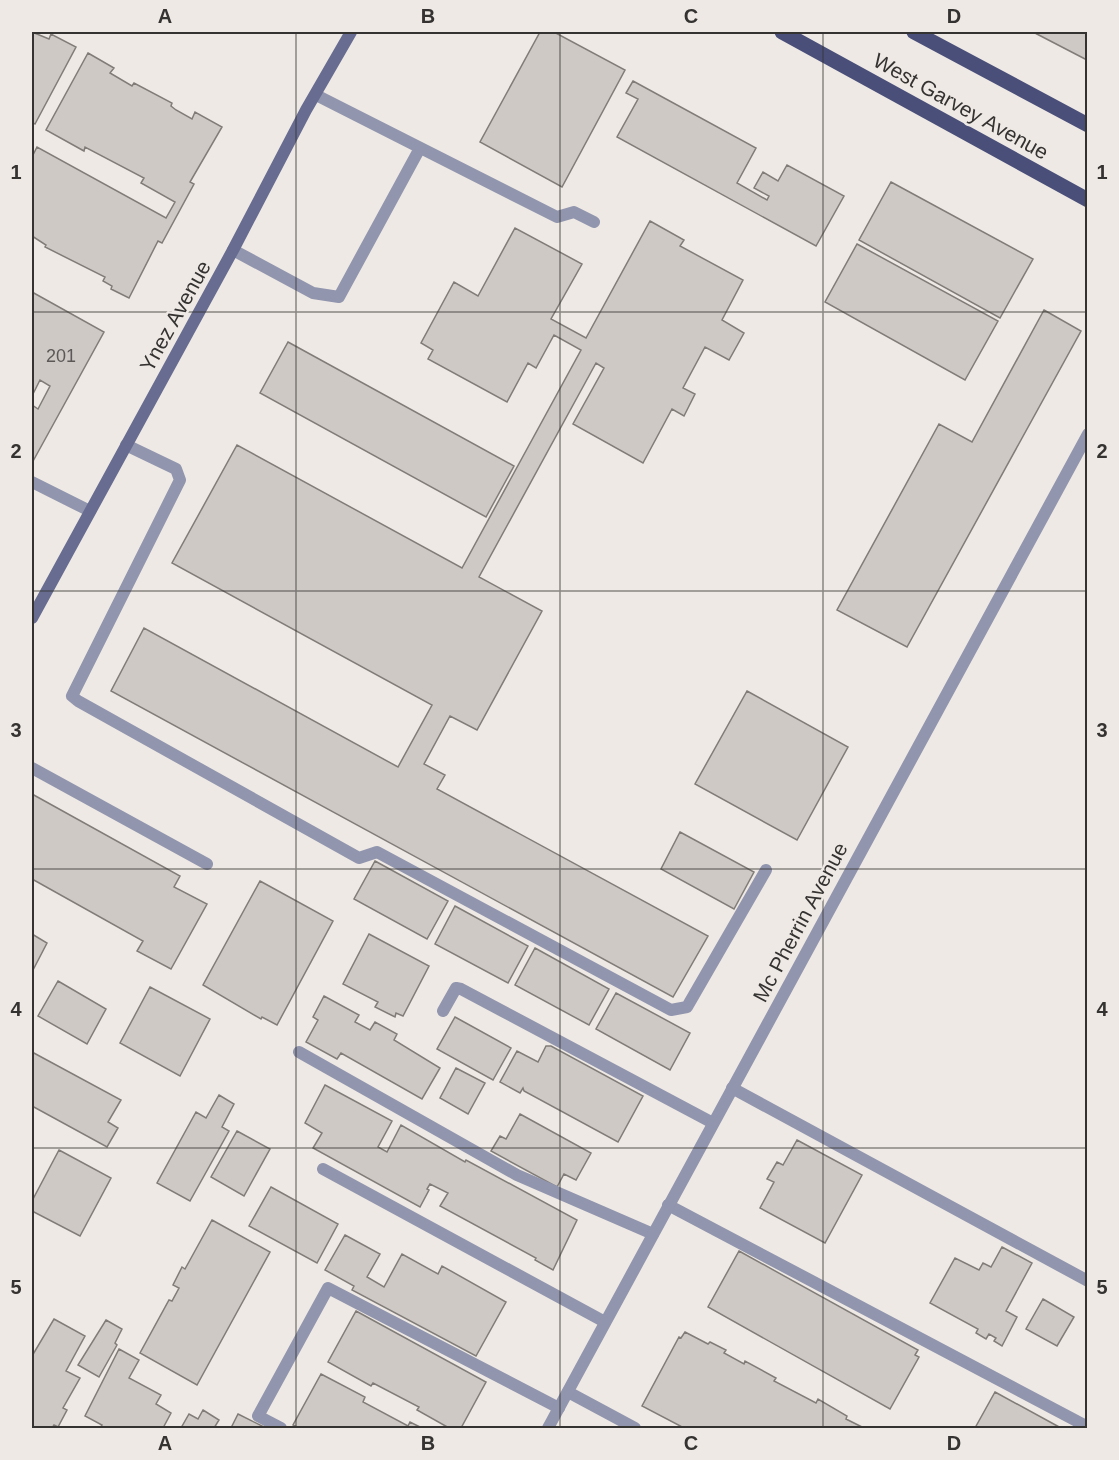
<svg xmlns="http://www.w3.org/2000/svg" width="1119" height="1460" font-family="Helvetica,sans-serif">
<style>
.building{fill:#cec9c5;stroke:#817c78;stroke-width:1.5}
.lines{fill:none;stroke-linecap:round;stroke-linejoin:round}
.lane{stroke:#9195ae;stroke-width:12}
.street{stroke:#9195ae;stroke-width:12}
.secondary{stroke:#676c90;stroke-width:12}
.primary{stroke:#4a4f7a;stroke-width:15}
.grid{fill:none;stroke:#353332;stroke-width:1.5;stroke-opacity:0.55}
.labels{text-anchor:middle;dominant-baseline:central;stroke-width:5;stroke-linejoin:round;paint-order:stroke}
.number-label{font-size:18px;fill:#5b5857}
.street-label{font-size:21px;fill:#353332;stroke:#eee9e4}
.neatline{fill:none;stroke:#353332;stroke-width:2}
.grid-label{font-size:20px;text-anchor:middle;font-weight:bold;fill:#353332}
</style>
<rect width="100%" height="100%" fill="#eee9e4"/>
<path class="building" d="M 32,32 L 49,39 L 51,34 L 76,47 L 35,124 L 32,122 Z
M 540,32 L 554,32 L 625,70 L 562,187 L 480,142 Z
M 1033,32 L 1088,32 L 1088,59 L 1087,60 Z
M 88,53 L 114,68 L 110,73 L 132,86 L 134,83 L 172,103 L 171,106 L 176,110 L 192,119 L 195,112 L 222,127 L 190,182 L 194,184 L 162,243 L 158,241 L 129,298 L 111,289 L 112,286 L 103,281 L 105,277 L 45,247 L 46,245 L 32,236 L 32,157 L 37,147 L 166,218 L 175,202 L 141,183 L 144,178 L 85,147 L 84,151 L 46,130 Z
M 633,81 L 756,148 L 737,183 L 767,200 L 769,196 L 754,188 L 763,172 L 778,181 L 787,165 L 844,196 L 816,246 L 617,137 L 638,99 L 626,93 Z
M 891,182 L 1033,259 L 1000,318 L 859,240 Z
M 650,221 L 684,240 L 680,246 L 743,280 L 722,320 L 744,333 L 729,360 L 705,347 L 683,388 L 695,394 L 684,416 L 672,409 L 643,463 L 573,424 L 604,368 L 596,363 L 479,577 L 542,611 L 477,730 L 450,716 L 424,764 L 445,775 L 437,789 L 708,936 L 673,997 L 111,691 L 144,628 L 398,767 L 432,705 L 172,563 L 237,445 L 462,568 L 581,350 L 554,335 L 536,368 L 528,363 L 507,402 L 428,359 L 433,350 L 421,343 L 454,282 L 478,296 L 515,228 L 582,264 L 551,319 L 586,338 Z
M 857,244 L 998,321 L 965,380 L 825,302 Z
M 32,292 L 104,332 L 32,463 L 32,405 L 38,409 L 50,386 L 40,380 L 32,396 Z
M 1044,310 L 1081,331 L 907,647 L 837,610 L 939,424 L 972,442 Z
M 288,342 L 514,466 L 486,517 L 260,393 Z
M 747,691 L 848,747 L 797,840 L 695,784 Z
M 32,794 L 180,876 L 174,887 L 207,904 L 171,969 L 137,951 L 143,941 L 32,879 Z
M 680,832 L 754,872 L 734,909 L 661,869 Z
M 375,861 L 448,901 L 427,939 L 354,899 Z
M 260,881 L 333,921 L 277,1025 L 262,1017 L 261,1019 L 203,985 Z
M 455,906 L 528,946 L 508,983 L 435,944 Z
M 32,934 L 47,943 L 32,972 Z
M 369,934 L 429,966 L 403,1016 L 396,1013 L 395,1017 L 375,1007 L 378,1002 L 343,984 Z
M 535,948 L 609,989 L 589,1025 L 515,985 Z
M 58,981 L 106,1009 L 87,1044 L 38,1016 Z
M 150,987 L 210,1019 L 180,1076 L 120,1043 Z
M 616,993 L 690,1033 L 670,1070 L 596,1029 Z
M 324,996 L 359,1015 L 355,1022 L 370,1030 L 375,1022 L 397,1034 L 394,1040 L 440,1068 L 422,1099 L 341,1053 L 337,1059 L 306,1042 L 318,1020 L 313,1017 Z
M 455,1017 L 511,1048 L 493,1080 L 437,1049 Z
M 546,1046 L 551,1046 L 643,1096 L 618,1142 L 524,1091 L 523,1088 L 520,1093 L 500,1082 L 517,1051 L 538,1062 Z
M 32,1052 L 121,1100 L 108,1122 L 118,1128 L 107,1147 L 32,1106 Z
M 456,1068 L 485,1083 L 468,1114 L 440,1098 Z
M 325,1085 L 392,1121 L 378,1147 L 387,1152 L 401,1125 L 465,1162 L 466,1160 L 577,1220 L 553,1270 L 535,1260 L 536,1258 L 440,1206 L 448,1193 L 430,1184 L 427,1189 L 429,1190 L 420,1207 L 313,1148 L 322,1133 L 305,1123 Z
M 219,1095 L 234,1104 L 222,1127 L 229,1131 L 190,1201 L 157,1183 L 196,1112 L 206,1118 Z
M 520,1114 L 591,1153 L 576,1180 L 564,1174 L 557,1187 L 491,1151 L 500,1136 L 506,1139 Z
M 237,1131 L 270,1149 L 244,1196 L 211,1177 Z
M 797,1140 L 862,1175 L 825,1243 L 760,1208 L 774,1182 L 767,1179 L 777,1162 L 783,1165 Z
M 59,1150 L 111,1178 L 80,1236 L 32,1211 L 32,1201 Z
M 271,1187 L 338,1224 L 317,1263 L 249,1226 Z
M 212,1220 L 270,1252 L 197,1385 L 140,1353 L 169,1300 L 172,1301 L 179,1288 L 173,1285 L 182,1267 L 185,1269 Z
M 345,1235 L 380,1254 L 367,1277 L 384,1287 L 402,1254 L 438,1274 L 442,1266 L 506,1302 L 476,1356 L 352,1290 L 354,1286 L 325,1270 Z
M 1002,1247 L 1032,1263 L 1006,1311 L 1017,1317 L 1002,1346 L 994,1341 L 996,1338 L 989,1334 L 986,1339 L 976,1333 L 978,1329 L 930,1303 L 955,1258 L 979,1270 L 983,1263 L 991,1267 Z
M 739,1251 L 918,1350 L 915,1355 L 919,1357 L 890,1409 L 708,1307 Z
M 1043,1299 L 1074,1317 L 1057,1346 L 1026,1329 Z
M 356,1311 L 486,1382 L 461,1428 L 449,1428 L 417,1410 L 419,1407 L 373,1383 L 371,1386 L 328,1362 Z
M 54,1319 L 85,1336 L 66,1371 L 80,1378 L 63,1408 L 67,1410 L 58,1427 L 54,1425 L 52,1428 L 32,1428 L 32,1356 Z
M 106,1320 L 122,1329 L 115,1343 L 117,1345 L 99,1377 L 78,1365 Z
M 685,1332 L 708,1344 L 710,1342 L 726,1350 L 724,1353 L 744,1364 L 745,1361 L 776,1378 L 774,1381 L 816,1403 L 818,1399 L 847,1416 L 846,1419 L 864,1428 L 684,1428 L 642,1406 L 679,1337 L 681,1338 Z
M 119,1349 L 139,1360 L 129,1378 L 161,1395 L 156,1404 L 171,1413 L 163,1428 L 100,1428 L 102,1425 L 85,1416 Z
M 321,1374 L 365,1397 L 363,1402 L 408,1426 L 410,1422 L 422,1428 L 299,1428 L 293,1425 Z
M 995,1392 L 1061,1428 L 975,1428 Z
M 203,1410 L 219,1420 L 214,1428 L 216,1428 L 181,1428 L 189,1414 L 198,1419 Z
M 238,1414 L 266,1428 L 231,1428 Z"/>
<g class="lines">
<path class="lane" d="M 316,95 L 557,217 L 574,212 L 594,222
M 233,250 L 313,293 L 339,297 L 420,148
M 126,445 L 176,469 L 180,480 L 72,696 L 78,701 L 359,858 L 377,852 L 671,1010 L 687,1007 L 766,870
M 32,482 L 90,511
M 32,768 L 207,864
M 443,1011 L 456,988 L 461,989 L 713,1123
M 299,1052 L 517,1175 L 653,1234
M 732,1088 L 1088,1281
M 323,1169 L 605,1322
M 668,1205 L 1088,1427
M 568,1392 L 635,1428
M 281,1428 L 258,1416 L 328,1288 L 559,1408"/>
<path class="street" d="M 548,1428 L 1088,434"/>
<path class="secondary" d="M 32,618 L 233,250 L 306,110 L 351,32"/>
<path class="primary" d="M 782,32 L 1088,200
M 914,32 L 1088,125"/>
</g>
<path class="grid" d="M 296,32 L 296,1428M 560,32 L 560,1428M 823,32 L 823,1428M 32,312 L 1088,312M 32,591 L 1088,591M 32,869 L 1088,869M 32,1148 L 1088,1148"/>
<g class="labels">
<g class="number-label">
<text x="61" y="356">201</text>
</g>
<g class="street-label">
<text transform="translate(961 106) rotate(29)">West Garvey Avenue</text>
<text transform="translate(175 316) rotate(-61)">Ynez Avenue</text>
<text transform="translate(800 922) rotate(-62)">Mc Pherrin Avenue</text>
</g>
</g>
<rect width="1119" height="1460" fill="none" stroke="#eee9e4" stroke-width="66"/>
<rect x="33" y="33" width="1053" height="1394" class="neatline"/>
<g class="grid-label">
<text x="165" y="23">A</text>
<text x="428" y="23">B</text>
<text x="691" y="23">C</text>
<text x="954" y="23">D</text>
<text x="16" y="179">1</text>
<text x="1102" y="179">1</text>
<text x="16" y="458">2</text>
<text x="1102" y="458">2</text>
<text x="16" y="737">3</text>
<text x="1102" y="737">3</text>
<text x="16" y="1016">4</text>
<text x="1102" y="1016">4</text>
<text x="16" y="1294">5</text>
<text x="1102" y="1294">5</text>
<text x="165" y="1450">A</text>
<text x="428" y="1450">B</text>
<text x="691" y="1450">C</text>
<text x="954" y="1450">D</text>
</g>
</svg>
